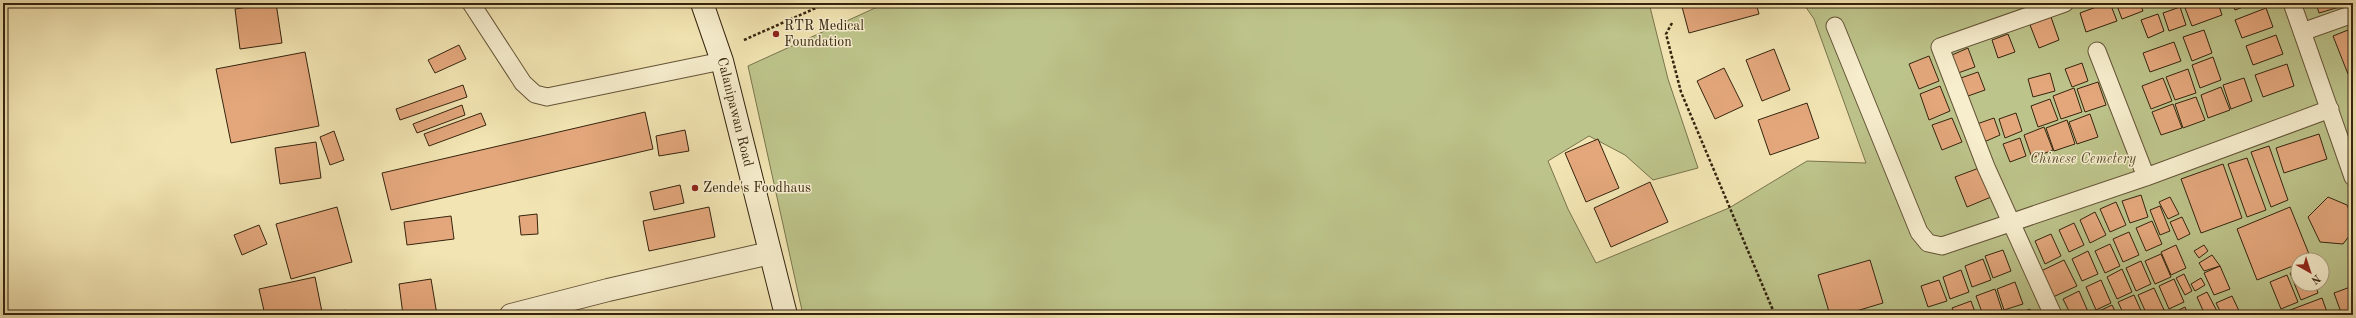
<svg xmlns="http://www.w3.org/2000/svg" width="2356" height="318" font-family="'Old Standard TT',serif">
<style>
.green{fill:#bdc48b;stroke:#79744c;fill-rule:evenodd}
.building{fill:#e4a77c;stroke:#35240e}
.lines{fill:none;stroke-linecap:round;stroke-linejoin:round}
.lane-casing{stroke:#645437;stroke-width:19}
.street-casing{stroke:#645437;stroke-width:24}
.secondary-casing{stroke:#35240e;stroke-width:24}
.path{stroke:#35240e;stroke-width:2.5;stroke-dasharray:3 2;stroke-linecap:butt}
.lane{stroke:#f7eece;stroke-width:17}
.street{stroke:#f7eece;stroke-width:22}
.secondary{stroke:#f7eece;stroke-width:22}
.poi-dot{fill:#8f2418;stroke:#f7eece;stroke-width:1.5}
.labels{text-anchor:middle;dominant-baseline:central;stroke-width:3;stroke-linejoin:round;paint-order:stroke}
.poi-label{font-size:14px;fill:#35240e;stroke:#f7eece;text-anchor:start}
.street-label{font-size:14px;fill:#35240e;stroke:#f7eece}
.park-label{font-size:14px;font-style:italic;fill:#574c2d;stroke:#f7eece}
</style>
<rect width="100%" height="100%" fill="#f2e5b3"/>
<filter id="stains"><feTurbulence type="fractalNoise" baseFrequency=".005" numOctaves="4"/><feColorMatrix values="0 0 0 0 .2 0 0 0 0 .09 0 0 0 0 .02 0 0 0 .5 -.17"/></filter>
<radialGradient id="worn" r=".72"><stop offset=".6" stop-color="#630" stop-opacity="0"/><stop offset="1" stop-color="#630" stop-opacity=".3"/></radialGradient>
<path class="green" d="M 886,3 L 1649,3 L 1668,79 L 1698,168 L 1653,180 L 1625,155 L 1589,136 L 1548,161 L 1568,209 L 1596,263 L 1729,208 L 1807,161 L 1866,163 L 1814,19 L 1803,3 L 2353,3 L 2353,315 L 803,315 L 748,66 ZM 2298,260 L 2322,260 L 2322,284 L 2298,284 Z"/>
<path class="building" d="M 276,3 L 282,43 L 240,49 L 235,9 Z
M 1681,3 L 1756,3 L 1759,14 L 1689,33 Z
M 2107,3 L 2110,3 L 2117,21 L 2086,32 L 2080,13 Z
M 2116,3 L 2140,3 L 2143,11 L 2122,19 Z
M 2145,3 L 2159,3 L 2146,7 Z
M 2198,3 L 2218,3 L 2222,15 L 2192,26 L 2185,8 Z
M 2232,3 L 2254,3 L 2235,10 Z
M 2316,3 L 2353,3 L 2319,13 Z
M 2180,7 L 2186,25 L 2169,31 L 2163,13 Z
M 2266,8 L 2273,27 L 2242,38 L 2235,20 Z
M 2158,14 L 2164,31 L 2148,38 L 2141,20 Z
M 2051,17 L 2059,40 L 2039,48 L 2030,25 Z
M 2353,28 L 2353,72 L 2348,74 L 2333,36 Z
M 2204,30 L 2212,53 L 2192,61 L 2183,37 Z
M 2008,34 L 2015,52 L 1998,58 L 1992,40 Z
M 2276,35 L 2283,54 L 2253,65 L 2246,46 Z
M 2174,42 L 2181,61 L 2150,72 L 2143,53 Z
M 459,45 L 466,59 L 435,73 L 428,60 Z
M 1968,48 L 1975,67 L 1958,73 L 1952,55 Z
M 1774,49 L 1790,90 L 1762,101 L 1746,60 Z
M 305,52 L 319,126 L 231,143 L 216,69 Z
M 1929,56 L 1939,81 L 1919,89 L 1909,64 Z
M 2213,57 L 2221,80 L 2200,88 L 2192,65 Z
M 2082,63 L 2088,81 L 2072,87 L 2065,69 Z
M 2287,64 L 2294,86 L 2263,97 L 2255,75 Z
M 1724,68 L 1743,106 L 1715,119 L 1697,81 Z
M 2188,69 L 2196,93 L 2175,100 L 2166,77 Z
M 1978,72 L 1985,90 L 1968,96 L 1961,78 Z
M 2050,73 L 2055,91 L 2033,97 L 2028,79 Z
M 2163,78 L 2172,101 L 2151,109 L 2142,86 Z
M 2244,78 L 2252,101 L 2231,109 L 2223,85 Z
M 2098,82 L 2106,105 L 2085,112 L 2077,89 Z
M 463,85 L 467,97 L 400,120 L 396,109 Z
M 1940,86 L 1950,111 L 1929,120 L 1920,94 Z
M 2221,87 L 2230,110 L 2208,118 L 2201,95 Z
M 2074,88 L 2082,112 L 2061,119 L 2053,96 Z
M 2196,97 L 2205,120 L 2183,128 L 2175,104 Z
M 2050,99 L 2058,120 L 2038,127 L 2031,106 Z
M 1807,103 L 1819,138 L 1770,155 L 1758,120 Z
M 2173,104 L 2182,128 L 2161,135 L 2152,112 Z
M 462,105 L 465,115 L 417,133 L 413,124 Z
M 645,112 L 653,149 L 391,210 L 382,173 Z
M 481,113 L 486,125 L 429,146 L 424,134 Z
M 2016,113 L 2022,131 L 2005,138 L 1999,119 Z
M 2090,114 L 2098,137 L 2077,144 L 2069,122 Z
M 1952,118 L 1962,142 L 1942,150 L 1932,125 Z
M 1994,118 L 2000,135 L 1984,142 L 1977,124 Z
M 2067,120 L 2075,144 L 2054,151 L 2046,128 Z
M 2044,127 L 2053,150 L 2032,158 L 2024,135 Z
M 685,130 L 689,151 L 659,156 L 656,136 Z
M 334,131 L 344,160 L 330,165 L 320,137 Z
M 2319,134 L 2327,159 L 2284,173 L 2276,148 Z
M 2020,138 L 2026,156 L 2010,162 L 2003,144 Z
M 1598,139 L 1619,188 L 1586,202 L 1565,153 Z
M 316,142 L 321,178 L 280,184 L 275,148 Z
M 2269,146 L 2288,200 L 2271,207 L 2251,152 Z
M 2247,158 L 2266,210 L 2247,217 L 2228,164 Z
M 2223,164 L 2242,218 L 2201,233 L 2181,179 Z
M 1979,168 L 1991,197 L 1967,207 L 1955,177 Z
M 1650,182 L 1668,222 L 1611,247 L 1594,208 Z
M 680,185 L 684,203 L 654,210 L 650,192 Z
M 2141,195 L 2148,217 L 2130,223 L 2122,201 Z
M 2170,197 L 2179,214 L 2168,219 L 2159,202 Z
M 2328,197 L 2347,205 L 2353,219 L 2353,231 L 2343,244 L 2320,242 L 2308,217 Z
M 2116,202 L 2126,225 L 2110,232 L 2100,209 Z
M 2160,206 L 2170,231 L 2160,235 L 2150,210 Z
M 337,207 L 352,262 L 291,279 L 276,224 Z
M 709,207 L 715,237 L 649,251 L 643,221 Z
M 2290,207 L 2311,259 L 2298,260 L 2298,264 L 2257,280 L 2237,229 Z
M 2095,212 L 2106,235 L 2090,243 L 2080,220 Z
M 537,214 L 538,234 L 521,235 L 519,216 Z
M 451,216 L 454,239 L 407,245 L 404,222 Z
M 2182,217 L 2190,234 L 2178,240 L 2170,222 Z
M 2152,221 L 2162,244 L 2146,251 L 2136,228 Z
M 2074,223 L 2084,245 L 2069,252 L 2059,230 Z
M 259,225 L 267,244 L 242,255 L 234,235 Z
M 2129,232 L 2139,255 L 2123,262 L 2113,239 Z
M 2051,234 L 2061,256 L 2045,264 L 2035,241 Z
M 2110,244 L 2120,266 L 2105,273 L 2095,251 Z
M 2176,245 L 2186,268 L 2171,275 L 2161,252 Z
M 2204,245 L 2208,251 L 2199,258 L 2194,251 Z
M 2003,250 L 2011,271 L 1993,278 L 1985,256 Z
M 2088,251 L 2098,274 L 2082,281 L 2072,259 Z
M 2161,254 L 2171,277 L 2155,284 L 2145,261 Z
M 2212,255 L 2220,266 L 2204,271 L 2199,263 Z
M 1983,259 L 1991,280 L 1972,287 L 1965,266 Z
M 1870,260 L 1883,303 L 1843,315 L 1830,315 L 1818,275 Z
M 2064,260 L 2077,286 L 2053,297 L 2041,271 Z
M 2141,261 L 2151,284 L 2136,291 L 2126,268 Z
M 2220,266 L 2230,289 L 2214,295 L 2204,273 Z
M 2122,269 L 2132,292 L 2117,299 L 2107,277 Z
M 1961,270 L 1969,292 L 1950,299 L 1943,277 Z
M 2298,270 L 2298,284 L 2315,284 L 2318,293 L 2301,300 L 2290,273 Z
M 2184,274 L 2192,291 L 2185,295 L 2176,278 Z
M 2287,275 L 2298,302 L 2281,309 L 2270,282 Z
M 315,277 L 322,312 L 307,315 L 265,315 L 259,289 Z
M 2201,278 L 2205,285 L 2195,291 L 2191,284 Z
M 431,279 L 437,315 L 403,315 L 399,284 Z
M 2174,279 L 2184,302 L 2169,309 L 2159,286 Z
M 1939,280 L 1947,301 L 1928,307 L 1921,286 Z
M 2101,280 L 2111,303 L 2096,310 L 2086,287 Z
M 2015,282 L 2023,304 L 2004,310 L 1997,289 Z
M 2353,286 L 2353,312 L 2342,315 L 2334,293 Z
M 2154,288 L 2164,310 L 2147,315 L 2138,295 Z
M 1995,289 L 2002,310 L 1983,315 L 1976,296 Z
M 2079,291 L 2089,314 L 2071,315 L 2063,299 Z
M 2207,292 L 2219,315 L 2205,315 L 2197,297 Z
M 2134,295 L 2143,315 L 2124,315 L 2118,302 Z
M 2232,296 L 2241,315 L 2222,315 L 2216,303 Z
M 2322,298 L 2328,315 L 2277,315 Z
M 1971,301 L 1976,315 L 1955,315 L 1952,308 Z
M 2112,305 L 2117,315 L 2098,315 L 2097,312 Z
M 2185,307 L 2188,315 L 2169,315 Z
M 2030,309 L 2032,315 L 2014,315 Z
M 345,310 L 347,315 L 335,315 Z
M 1946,311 L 1947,315 L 1936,315 Z"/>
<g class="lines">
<g class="lane-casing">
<path id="lane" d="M 471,3 L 523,83 L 535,94 L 547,97 L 722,61
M 2292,3 L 2353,177
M 1835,26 L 1919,232 L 1928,243 L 1942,246 L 2146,177 L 2330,109
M 2302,32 L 2353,14
M 2097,51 L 2146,177
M 2053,315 L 1986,167 L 1940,47 L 2065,3"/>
</g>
<g class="street-casing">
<path id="street" d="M 511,315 L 608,290 L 770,253"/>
</g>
<g class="secondary-casing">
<path id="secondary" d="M 702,3 L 722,61 L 786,315"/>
</g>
<path class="path" d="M 1672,23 L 1666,34 L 1681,92 L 1775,315
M 744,40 L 827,3"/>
<use href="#lane" class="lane"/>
<use href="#street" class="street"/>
<use href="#secondary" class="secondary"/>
</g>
<g class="poi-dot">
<circle cx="776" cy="34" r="4"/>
<circle cx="695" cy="188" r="4"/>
</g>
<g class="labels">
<g class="poi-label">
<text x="784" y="26">RTR Medical<tspan x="784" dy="16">Foundation</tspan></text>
<text x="703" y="188">Zende's Foodhaus</text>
</g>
<g class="street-label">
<text transform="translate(735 112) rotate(76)">Calanipawan Road</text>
</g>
<g class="park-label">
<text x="2083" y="159">Chinese Cemetery</text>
</g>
</g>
<rect width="2356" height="318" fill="none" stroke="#f2e5b3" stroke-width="16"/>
<rect x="4" y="4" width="2348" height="310" fill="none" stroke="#35240e" stroke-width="2"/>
<rect x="8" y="8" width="2340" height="302" fill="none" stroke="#35240e"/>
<g transform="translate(2310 272) rotate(141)"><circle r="19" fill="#f7eece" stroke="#a99d81"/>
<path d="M0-3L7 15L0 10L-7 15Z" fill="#8f2418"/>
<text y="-6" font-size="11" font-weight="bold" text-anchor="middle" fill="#35240e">N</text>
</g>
<rect width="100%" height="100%" filter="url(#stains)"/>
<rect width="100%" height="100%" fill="url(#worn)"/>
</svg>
